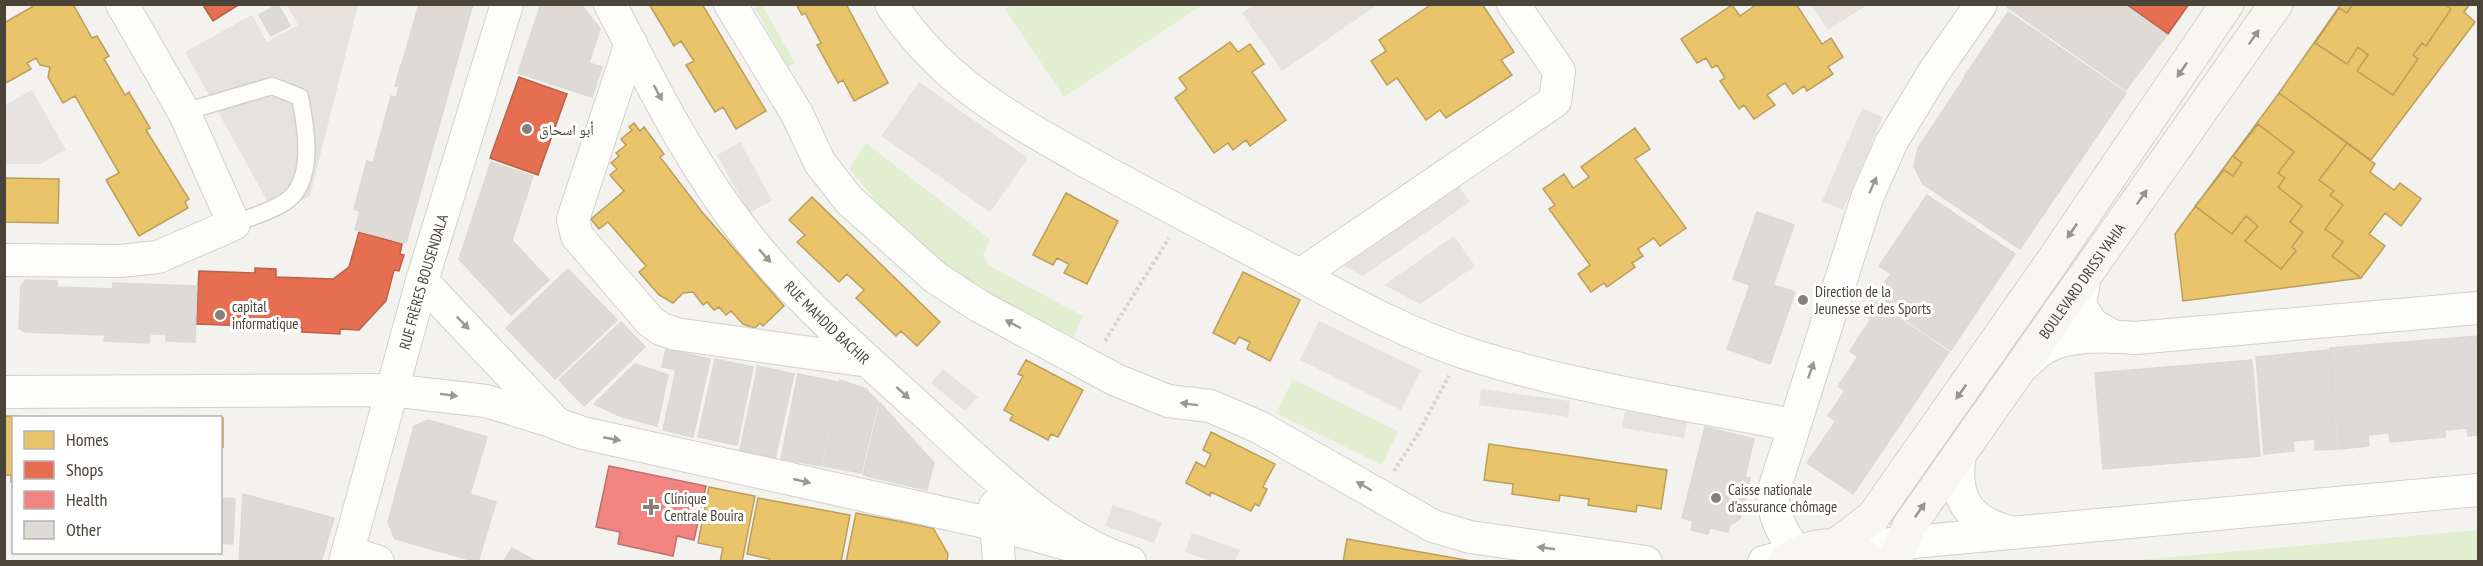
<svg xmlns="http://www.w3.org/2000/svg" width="2483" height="566" font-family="'PT Sans Narrow','Noto Naskh Arabic',sans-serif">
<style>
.green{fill:#e1eecf}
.parking{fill:#e6e3df}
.homes{fill:#e9c46a;stroke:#ba9e5b;stroke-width:1.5}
.shops{fill:#e76f51;stroke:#b8624a;stroke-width:1.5}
.health{fill:#f28482;stroke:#c0716c;stroke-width:1.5}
.building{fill:#dedbd6;stroke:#dcd9d4;stroke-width:1.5}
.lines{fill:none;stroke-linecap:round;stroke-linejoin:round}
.service-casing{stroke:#d2d0cb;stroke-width:19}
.minor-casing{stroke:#d2d0cb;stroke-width:34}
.secondary-casing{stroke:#d3cfc5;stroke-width:35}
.path{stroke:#d3d2cc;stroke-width:4;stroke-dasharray:3 3;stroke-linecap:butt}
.service{stroke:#fdfdfc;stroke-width:16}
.minor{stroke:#fdfdfc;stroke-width:32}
.secondary{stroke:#f7f6f1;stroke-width:33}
.oneway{fill:#98948c}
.oneway2{fill:#9b9791}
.poi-dot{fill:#868178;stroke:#fff;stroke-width:2}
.labels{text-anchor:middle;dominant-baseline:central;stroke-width:6;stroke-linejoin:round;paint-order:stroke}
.poi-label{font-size:15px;fill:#4b4439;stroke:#fff;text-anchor:start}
.street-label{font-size:15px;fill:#4b4439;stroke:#fff}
</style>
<rect width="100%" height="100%" fill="#f4f2ee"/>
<path class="green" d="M 762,5 L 795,63 L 788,67 L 755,8 Z
M 1011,5 L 1011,4 L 1202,5 L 1064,97 L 1005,9 Z
M 866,143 L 990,239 L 983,254 L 988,265 L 1083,316 L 1074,337 C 1038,318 998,302 964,279 C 919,249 883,210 849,169 Z
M 1293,379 L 1398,431 L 1382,465 L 1276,413 Z
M 2478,530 L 2478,561 L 2127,561 Z"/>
<path class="parking" d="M 287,5 L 358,5 L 310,196 L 275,215 L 185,52 L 252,15 L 267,42 L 298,25 Z
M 1254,5 L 1254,4 L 1377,5 L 1282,71 L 1242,13 Z
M 1811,5 L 1867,5 L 1828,30 Z
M 919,82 L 1028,158 L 990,212 L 881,136 Z
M 32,90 L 66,150 L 40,164 L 5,164 L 5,105 Z
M 1862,108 L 1883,117 L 1843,210 L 1822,201 Z
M 740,142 L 772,200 L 749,213 L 717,155 Z
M 1459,186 L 1470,202 L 1363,276 L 1344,266 Z
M 1454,236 L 1475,266 L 1420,304 L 1384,285 Z
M 1319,321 L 1421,370 L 1401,410 L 1300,360 Z
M 943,369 L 978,397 L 965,411 L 931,383 Z
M 1481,389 L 1570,401 L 1568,417 L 1479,405 Z
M 1625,411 L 1687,421 L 1684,438 L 1622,428 Z
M 1113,505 L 1162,522 L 1154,543 L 1105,526 Z
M 1192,533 L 1240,550 L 1235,561 L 1211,561 L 1185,552 Z"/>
<path class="homes" d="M 30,4 L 73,4 L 92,38 L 97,36 L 109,56 L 104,59 L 125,95 L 129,92 L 150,128 L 146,130 L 189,199 L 185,202 L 188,208 L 139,236 L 106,180 L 119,173 L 75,96 L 63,103 L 48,77 L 50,67 L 40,65 L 36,58 L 27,63 L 31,69 L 4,84 L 4,23 L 32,7 Z
M 649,4 L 702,4 L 766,111 L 736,129 L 723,107 L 715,112 L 686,65 L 694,61 L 681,41 L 674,46 Z
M 796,4 L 846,4 L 888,83 L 854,101 L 843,80 L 838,83 L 817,45 L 821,43 L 805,13 L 802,15 Z
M 1432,4 L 1482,4 L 1514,52 L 1501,60 L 1512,75 L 1446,118 L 1440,110 L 1426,120 L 1397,78 L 1387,85 L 1371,61 L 1386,51 L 1379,40 Z
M 1757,4 L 1796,4 L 1822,44 L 1831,38 L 1843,57 L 1828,67 L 1833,74 L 1807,91 L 1804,86 L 1793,94 L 1785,83 L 1767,95 L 1775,105 L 1754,119 L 1744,105 L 1739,109 L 1720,81 L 1725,78 L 1717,65 L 1712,68 L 1706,58 L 1697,63 L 1681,39 L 1732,5 L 1740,16 Z
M 2341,4 L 2470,4 L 2464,12 L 2475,22 L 2371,160 L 2279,93 Z
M 2353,4 L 2444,4 L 2451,9 L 2426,46 L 2422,43 L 2413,55 L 2418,59 L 2393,95 L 2357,71 L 2368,55 L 2358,47 L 2347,64 L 2315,43 L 2339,8 L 2347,13 Z
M 1230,42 L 1238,52 L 1250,44 L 1264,64 L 1252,72 L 1286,120 L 1250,146 L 1246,140 L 1233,150 L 1228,143 L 1214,153 L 1175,98 L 1187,89 L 1179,78 Z
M 2279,93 L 2375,164 L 2370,172 L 2394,190 L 2400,183 L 2421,199 L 2401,226 L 2385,213 L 2369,234 L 2385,246 L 2361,278 L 2183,301 L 2175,234 Z
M 634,123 L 640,131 L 644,127 L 664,154 L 660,157 L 702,212 L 784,306 L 763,326 L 760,323 L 755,328 L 743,324 L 731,311 L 726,315 L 719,307 L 714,310 L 707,302 L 703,305 L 693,292 L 683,293 L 673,303 L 659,295 L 639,272 L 646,266 L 608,222 L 599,229 L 591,219 L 624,191 L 610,175 L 617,169 L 611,163 L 619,156 L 616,153 L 626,145 L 621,139 L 632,130 L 629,127 Z
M 2258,124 L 2294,152 L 2278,173 L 2285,178 L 2278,187 L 2302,206 L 2290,222 L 2303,232 L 2292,247 L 2296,251 L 2281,269 L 2245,241 L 2258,226 L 2246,216 L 2232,234 L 2195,206 L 2224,170 L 2233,176 L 2242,163 L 2233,156 Z
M 1635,128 L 1650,149 L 1635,159 L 1686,228 L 1660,246 L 1654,238 L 1638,249 L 1643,256 L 1632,263 L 1635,267 L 1607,287 L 1604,283 L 1591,292 L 1578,274 L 1590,265 L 1549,209 L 1555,205 L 1543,189 L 1564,174 L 1573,188 L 1589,177 L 1581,167 Z
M 2347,143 L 2375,164 L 2370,172 L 2394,190 L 2400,183 L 2421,199 L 2401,226 L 2385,213 L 2369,234 L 2385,246 L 2361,278 L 2332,256 L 2343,242 L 2325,229 L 2343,205 L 2330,195 L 2334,191 L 2319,180 Z
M 4,178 L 59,179 L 58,223 L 4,222 Z
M 1066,193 L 1118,221 L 1087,284 L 1064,273 L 1069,264 L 1057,258 L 1053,265 L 1033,255 Z
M 812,197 L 940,322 L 917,346 L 901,331 L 896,336 L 856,298 L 864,290 L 847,274 L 839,282 L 797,242 L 805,235 L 789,220 Z
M 1243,272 L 1300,300 L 1270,361 L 1247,349 L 1250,342 L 1239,337 L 1235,344 L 1213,333 Z
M 1026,360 L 1083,390 L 1058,437 L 1051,434 L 1048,440 L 1010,420 L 1013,415 L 1004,410 L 1023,376 L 1018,374 Z
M 4,416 L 16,416 L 14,418 L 14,482 L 11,482 L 11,475 L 4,475 Z
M 220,418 L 223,418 L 223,447 L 220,447 Z
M 1211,432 L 1275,464 L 1263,487 L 1267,489 L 1259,506 L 1255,504 L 1251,511 L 1211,492 L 1210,496 L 1186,483 L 1196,462 L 1205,467 L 1211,454 L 1203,450 Z
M 1489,444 L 1667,470 L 1661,509 L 1637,505 L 1636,512 L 1588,505 L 1589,499 L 1560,495 L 1559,501 L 1512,494 L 1513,484 L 1484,480 Z
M 709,487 L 755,496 L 742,562 L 720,562 L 723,548 L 698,543 Z
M 758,498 L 850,515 L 841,562 L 769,562 L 770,559 L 747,554 Z
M 856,513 L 933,528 L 948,554 L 947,562 L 846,562 Z
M 1347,539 L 1477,562 L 1343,562 Z"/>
<path class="shops" d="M 208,4 L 240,4 L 213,21 L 204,7 Z
M 2126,4 L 2189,4 L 2168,34 Z
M 519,77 L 567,94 L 538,175 L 490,158 Z
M 359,232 L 402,244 L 400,254 L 404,255 L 399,271 L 394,270 L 386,301 L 359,330 L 340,329 L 340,334 L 302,332 L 302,328 L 196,324 L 199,271 L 255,273 L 255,268 L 276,269 L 276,277 L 333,279 L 349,267 Z"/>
<path class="health" d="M 609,466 L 706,486 L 694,540 L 677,536 L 673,556 L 618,544 L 620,532 L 596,527 Z"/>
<path class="building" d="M 278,4 L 290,26 L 271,36 L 259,15 Z
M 419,4 L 473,4 L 452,79 L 402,64 Z
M 541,4 L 581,4 L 600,29 L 589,63 L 602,67 L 592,97 L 518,73 Z
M 2008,4 L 2123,4 L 2167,35 L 2126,90 L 2007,7 Z
M 2008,12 L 2126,93 L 2020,249 L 1923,184 L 1914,166 L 1918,148 Z
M 2000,24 L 2022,38 L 2030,27 L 2126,93 L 2083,155 L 2046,129 L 2036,144 L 2074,170 L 2041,216 L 2014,197 L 2024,182 L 1992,160 L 1995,155 L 1987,149 L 1971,173 L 1934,147 L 1948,128 L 1954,132 L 1976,101 L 2003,120 L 2011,109 L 1964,77 Z
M 401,65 L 452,79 L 406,243 L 355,230 L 360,211 L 354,209 L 367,161 L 373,163 L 391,96 L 396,98 L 399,87 L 395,86 Z
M 491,162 L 533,176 L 512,240 L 549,280 L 511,315 L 459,259 Z
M 1927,195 L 2015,254 L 1951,350 L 1926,334 L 1933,323 L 1906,305 L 1899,315 L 1882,304 L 1890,292 L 1882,286 L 1891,274 L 1879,266 Z
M 1757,212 L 1794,225 L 1773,285 L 1795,292 L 1770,364 L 1727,349 L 1750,285 L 1733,279 Z
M 568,269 L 617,320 L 555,379 L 506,328 Z
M 26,280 L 57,281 L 57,287 L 113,289 L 113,283 L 197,286 L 195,342 L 166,341 L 166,334 L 150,334 L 149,343 L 104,341 L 105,335 L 25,332 L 19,328 L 21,286 Z
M 1872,300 L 1949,352 L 1853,494 L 1807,463 L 1836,421 L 1828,416 L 1845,391 L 1838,386 L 1858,357 L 1850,351 L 1871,319 L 1862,314 Z
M 1906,305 L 1933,323 L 1926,334 L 1899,315 Z
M 621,322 L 645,347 L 584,406 L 559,380 Z
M 2478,336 L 2478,435 L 2468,436 L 2467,428 L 2445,430 L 2445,437 L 2390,442 L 2389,433 L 2368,435 L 2369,446 L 2339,449 L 2330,348 Z
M 666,349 L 710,359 L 693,437 L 663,430 L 676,370 L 662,367 Z
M 2329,350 L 2337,449 L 2315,450 L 2315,439 L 2293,441 L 2294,451 L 2264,454 L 2256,357 Z
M 715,359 L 753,367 L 737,445 L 698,437 Z
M 2252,360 L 2260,456 L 2103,469 L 2095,373 Z
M 635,364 L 668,375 L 657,426 L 620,416 L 594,404 Z
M 758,366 L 794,374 L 775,458 L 740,450 Z
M 798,374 L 838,382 L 821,466 L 781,459 Z
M 840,380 L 866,389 L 878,402 L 861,473 L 823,466 Z
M 880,403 L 934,463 L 927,490 L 863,475 Z
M 428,420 L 487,437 L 470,494 L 496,502 L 478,562 L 395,539 L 388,522 L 414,426 Z
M 1705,427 L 1754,439 L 1745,477 L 1750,478 L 1740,519 L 1730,525 L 1728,532 L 1710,528 L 1708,534 L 1691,530 L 1693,521 L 1682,518 Z
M 243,494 L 334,518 L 321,562 L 239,562 Z
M 220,498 L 235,499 L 233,544 L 220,543 Z
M 512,548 L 537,562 L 503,562 Z"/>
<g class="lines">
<g class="service-casing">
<path id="service" d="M 184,112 L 272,86 L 300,97 C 306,127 316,182 285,202 C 270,212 250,217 234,224"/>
</g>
<g class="minor-casing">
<g id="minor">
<path id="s1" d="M 610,4 C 648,78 686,154 735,220 C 788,292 857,351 923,411 C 980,463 1055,540 1130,562"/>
<path d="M 730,4 L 797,114 L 820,163 L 849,200 L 936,278 L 979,306 L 1116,380 L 1168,401 L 1210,406 L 1259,427 L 1433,526 L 1470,537 L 1646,562"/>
<path d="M 891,4 C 941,82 1013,120 1091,164 C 1149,196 1208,227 1267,258 C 1333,292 1397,331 1469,354 C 1571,387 1686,404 1792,425"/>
<path d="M 631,43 L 573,219 L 577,236 L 650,321 L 661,329 L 676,334 L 868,361"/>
<path d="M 4,260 L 120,261 L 158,257 L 234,224 L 184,112 L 122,4"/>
<path d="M 1300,275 L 1555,101 L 1559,71 L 1513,4"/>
<path d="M 422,281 L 557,424 L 583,433 L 998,525 L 1074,546"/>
<path d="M 2084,281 L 2080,305 L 2092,324 L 2114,337"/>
<path d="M 2024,365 C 2031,359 2038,351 2046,347 C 2071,334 2108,336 2135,338 L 2478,308"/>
<path d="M 4,392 L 390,390 L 486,401 L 551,421"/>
<path d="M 1960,453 C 1953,496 1966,522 2011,532"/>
<path d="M 995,506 L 999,562"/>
<path d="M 1848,548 L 2478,490"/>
<path d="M 348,552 L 378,562"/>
<path id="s2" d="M 345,562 L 422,281 L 507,4"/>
<path d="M 1764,562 L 1797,553 C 1783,534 1773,517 1773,493 L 1867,198 L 1891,143 L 1934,72 L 1981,4"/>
</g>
</g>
<g class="secondary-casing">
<g id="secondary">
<path d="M 1836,545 L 1873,517 L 2054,259 L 2227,4"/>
<path d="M 1785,562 C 1812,541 1843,540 1871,562"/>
<path id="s3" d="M 1894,562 L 1909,526 L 2276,4"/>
</g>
</g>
<path class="path" d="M 1105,341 L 1169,238
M 1394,471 L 1416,437 L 1449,376"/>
<use href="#service" class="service"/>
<use href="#minor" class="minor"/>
<use href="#secondary" class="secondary"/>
</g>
<defs><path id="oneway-solid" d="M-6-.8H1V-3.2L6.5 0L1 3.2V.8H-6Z" transform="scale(1.5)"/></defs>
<g class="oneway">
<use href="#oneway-solid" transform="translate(2254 37) rotate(-55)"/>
<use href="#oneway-solid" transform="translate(2182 70) rotate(124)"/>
<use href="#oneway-solid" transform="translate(2142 197) rotate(-55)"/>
<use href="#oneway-solid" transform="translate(2072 231) rotate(124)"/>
<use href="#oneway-solid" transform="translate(1961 392) rotate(125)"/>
<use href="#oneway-solid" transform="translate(1920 510) rotate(-55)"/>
</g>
<g class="oneway2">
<use href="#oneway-solid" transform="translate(658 93) rotate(62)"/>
<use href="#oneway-solid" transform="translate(1873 185) rotate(-66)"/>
<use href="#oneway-solid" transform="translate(765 256) rotate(48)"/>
<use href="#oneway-solid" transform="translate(463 323) rotate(46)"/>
<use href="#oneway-solid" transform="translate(1013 324) rotate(-152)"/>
<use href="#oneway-solid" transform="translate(1811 370) rotate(-71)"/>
<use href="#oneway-solid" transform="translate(903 393) rotate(42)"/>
<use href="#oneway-solid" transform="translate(449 395) rotate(7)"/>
<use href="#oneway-solid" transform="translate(1189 404) rotate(-173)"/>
<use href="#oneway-solid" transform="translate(612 439) rotate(11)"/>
<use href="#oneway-solid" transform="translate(802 481) rotate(13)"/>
<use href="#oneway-solid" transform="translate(1364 486) rotate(-150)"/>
<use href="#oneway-solid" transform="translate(1546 548) rotate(-172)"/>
</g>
<g class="poi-dot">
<circle cx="527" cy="129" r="6"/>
<circle cx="1803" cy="300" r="6"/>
<circle cx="220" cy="315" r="6"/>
<circle cx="1716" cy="498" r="6"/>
<path d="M648 498h6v6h6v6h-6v6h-6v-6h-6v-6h6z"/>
</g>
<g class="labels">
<g class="poi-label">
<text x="539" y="129">أبو اسحاق</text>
<text x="1815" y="291">Direction de la<tspan x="1815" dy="17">Jeunesse et des Sports</tspan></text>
<text x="232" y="306">capital<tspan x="232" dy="17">informatique</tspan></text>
<text x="1728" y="489">Caisse nationale<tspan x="1728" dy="17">d'assurance chômage</tspan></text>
<text x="664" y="498">Clinique<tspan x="664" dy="17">Centrale Bouira</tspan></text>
</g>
<g class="street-label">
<text stroke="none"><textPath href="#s2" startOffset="291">RUE FRÈRES BOUSENDALA</textPath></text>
<text stroke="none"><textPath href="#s3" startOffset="339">BOULEVARD DRISSI YAHIA</textPath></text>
<text stroke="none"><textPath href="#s1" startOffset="388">RUE MAHDID BACHIR</textPath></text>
</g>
</g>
<rect width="2483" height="566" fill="none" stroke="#4b4439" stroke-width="12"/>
<rect x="12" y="416" width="210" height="138" fill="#ffffff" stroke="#b7b4b0" stroke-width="1.5"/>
<rect x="24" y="431" width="30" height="18" fill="#e9c46a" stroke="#b7b4b0" stroke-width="1.5"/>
<text x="66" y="446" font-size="18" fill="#4b4439">Homes</text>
<rect x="24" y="461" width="30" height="18" fill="#e76f51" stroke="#b7b4b0" stroke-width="1.5"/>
<text x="66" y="476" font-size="18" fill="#4b4439">Shops</text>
<rect x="24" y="491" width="30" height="18" fill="#f28482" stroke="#b7b4b0" stroke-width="1.5"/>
<text x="66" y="506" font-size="18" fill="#4b4439">Health</text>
<rect x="24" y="521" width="30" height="18" fill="#dedbd6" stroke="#b7b4b0" stroke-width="1.5"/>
<text x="66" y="536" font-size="18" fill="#4b4439">Other</text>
</svg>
